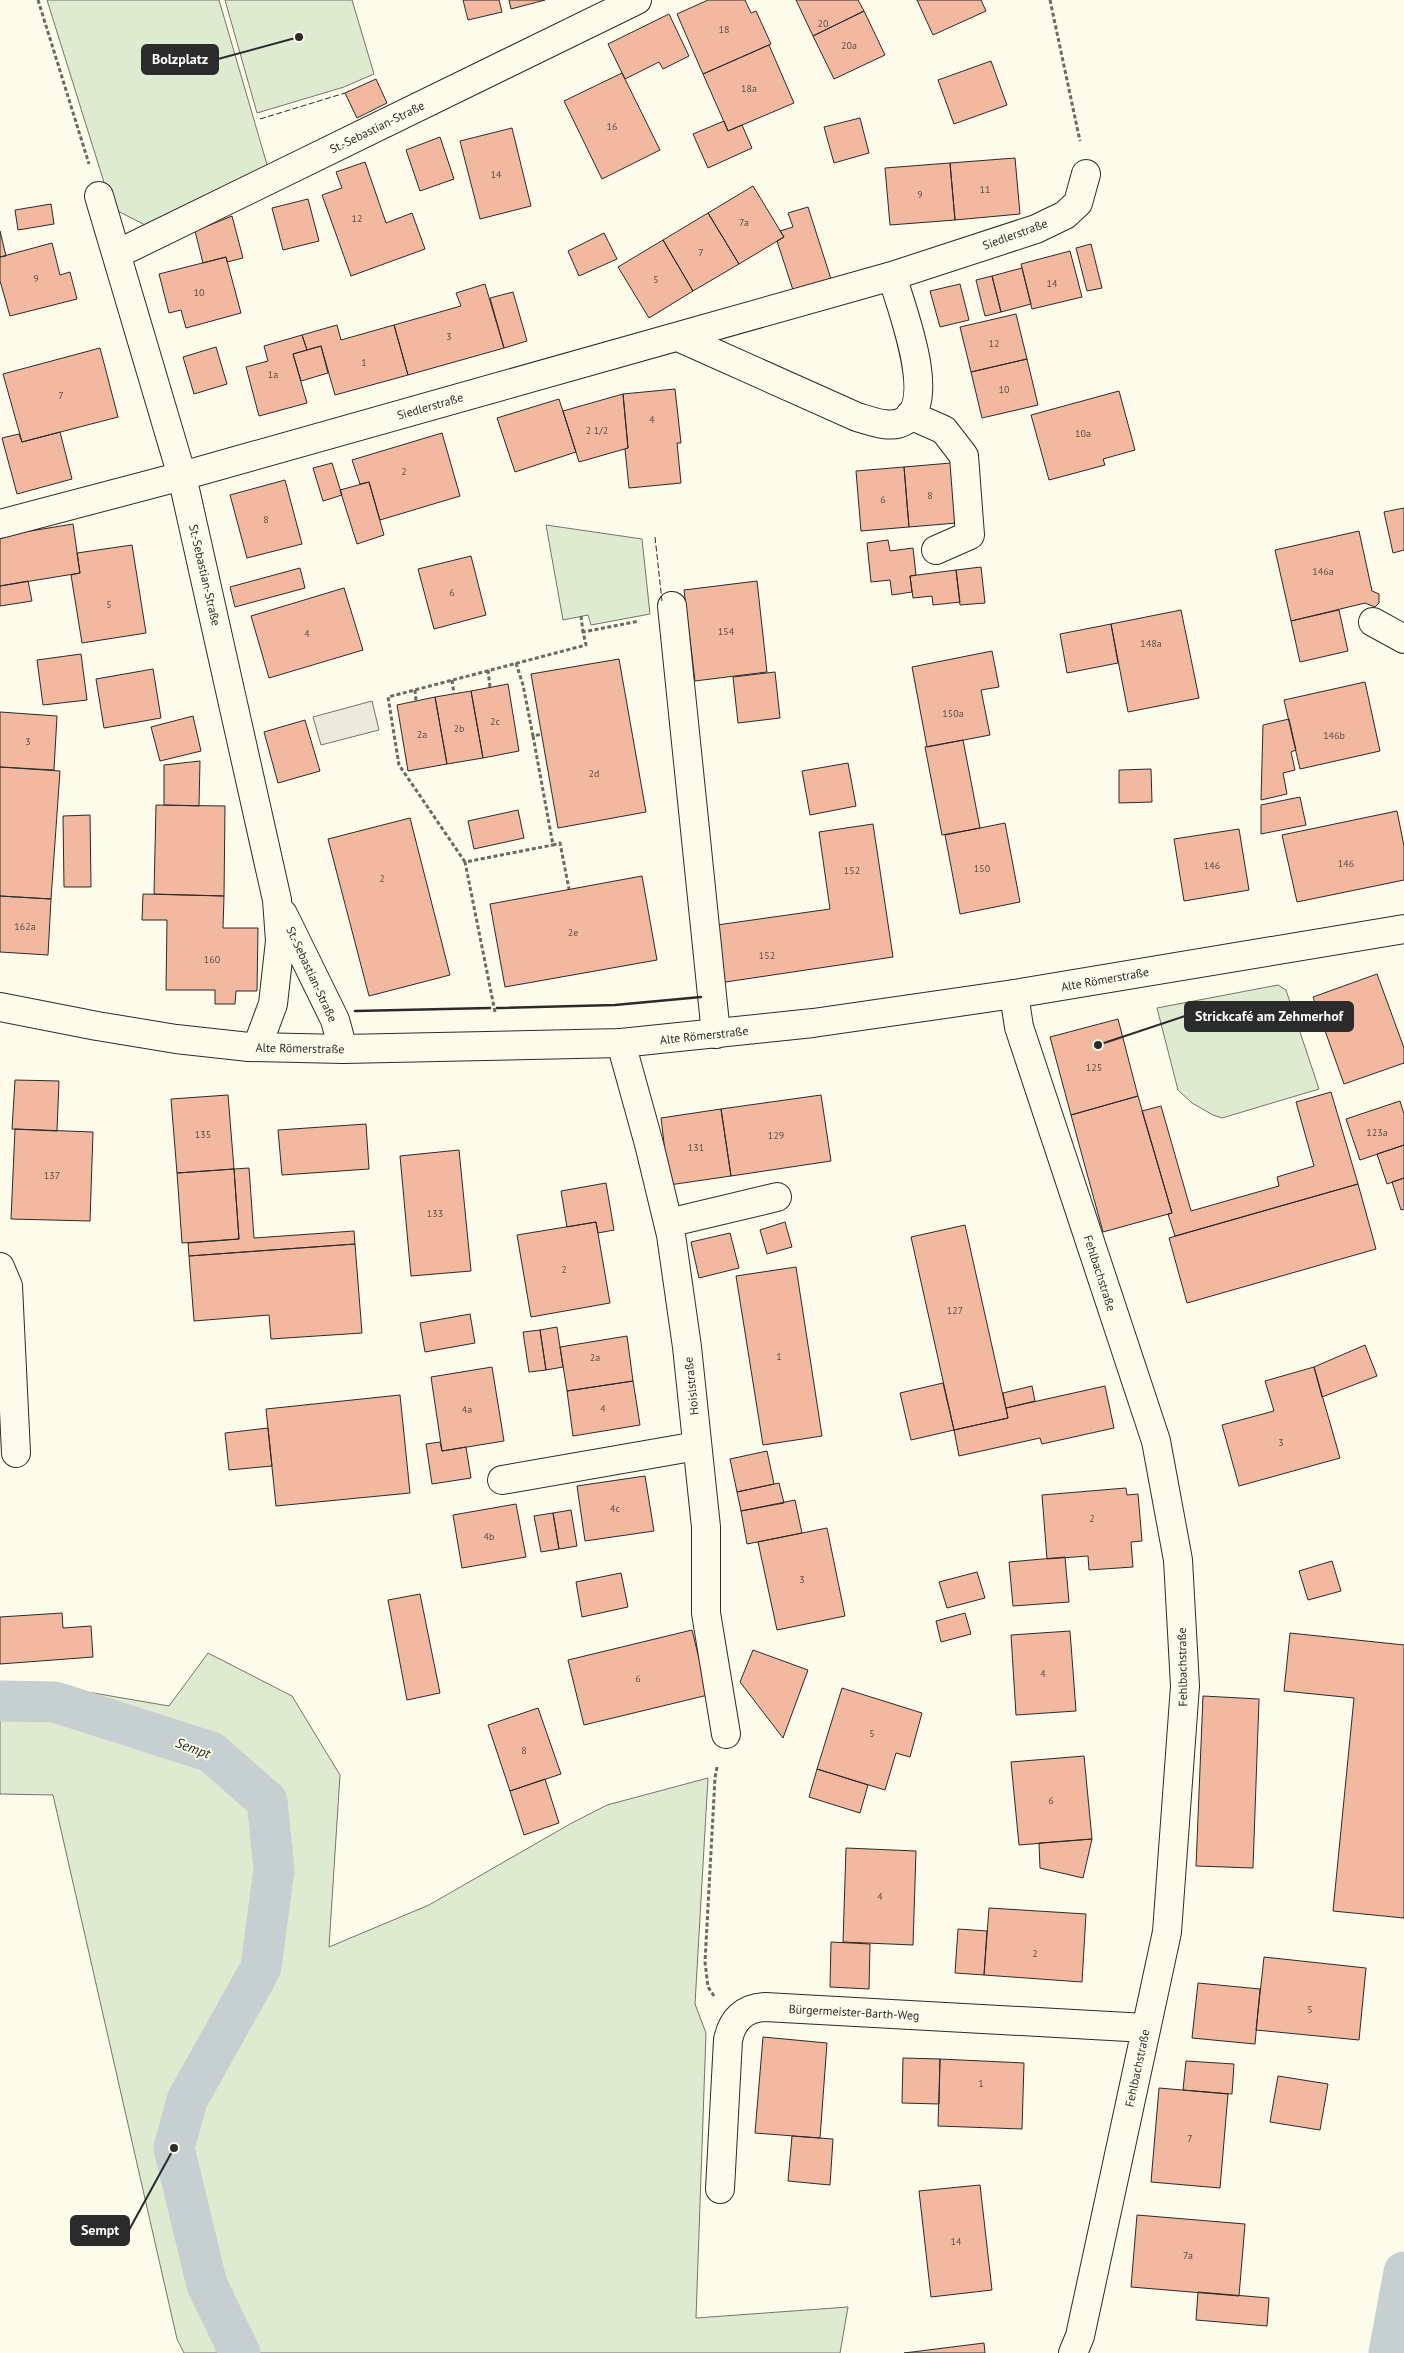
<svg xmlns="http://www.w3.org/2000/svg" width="1404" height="2353" font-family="'PT Sans',sans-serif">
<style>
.green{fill:#deebd1;stroke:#74746e}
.parking{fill:#eceadb;stroke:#74746e}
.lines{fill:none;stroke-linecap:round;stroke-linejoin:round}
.canal{stroke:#c7d0d0;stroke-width:41}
.building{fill:#f2b8a0;stroke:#2b2b2b}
.minor-casing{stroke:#2b2b2b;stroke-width:30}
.major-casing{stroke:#2b2b2b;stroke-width:30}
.path{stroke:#6a6964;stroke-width:3;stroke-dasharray:4 2.5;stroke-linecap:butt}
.minor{stroke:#fdfbea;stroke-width:28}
.major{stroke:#fdfbea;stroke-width:28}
.fence{stroke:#2b2b2b;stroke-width:1;stroke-dasharray:6 2.5;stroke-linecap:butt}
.wall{stroke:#2b2b2b;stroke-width:2.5}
.labels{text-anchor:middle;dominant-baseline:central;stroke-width:4;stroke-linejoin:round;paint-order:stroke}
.number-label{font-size:10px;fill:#5d4e48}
.street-label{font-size:12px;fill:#2b2b2b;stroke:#fdfbea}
.water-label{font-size:14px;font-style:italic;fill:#2b2b2b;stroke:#fdfbea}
.leader{fill:none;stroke:#2b2b2b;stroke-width:2}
.callout-dot{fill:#2b2b2b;stroke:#fdfbea;stroke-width:2}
.callout{fill:#2b2b2b;stroke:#2b2b2b;stroke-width:2}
.callout-label{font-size:14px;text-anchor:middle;font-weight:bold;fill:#fff}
</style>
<rect width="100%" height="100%" fill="#fdfbea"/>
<path class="green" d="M 47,0 L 219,0 L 268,168 L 147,226 L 112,208 Z
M 225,0 L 352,0 L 374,74 L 344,87 L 257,113 Z
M 546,525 L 642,539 L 650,614 L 591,625 L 588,615 L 563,620 Z
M 1278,985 L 1286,990 L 1319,1089 L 1222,1118 L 1213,1115 L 1192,1103 L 1178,1090 L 1157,1008 Z
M 208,1653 L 292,1696 L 340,1775 L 329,1947 L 429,1905 L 570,1824 L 607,1805 L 708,1778 L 695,2004 L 706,2033 L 696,2318 L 848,2307 L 840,2353 L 184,2353 L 177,2339 L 53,1795 L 0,1794 L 0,1685 L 47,1685 L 169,1706 Z
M 1404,2318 L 1404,2353 L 1385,2353 Z"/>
<path class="parking" d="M 372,701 L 379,730 L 321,745 L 313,717 Z"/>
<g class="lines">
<path class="canal" d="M 0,1701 L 55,1702 L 211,1752 L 267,1801 L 274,1869 L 261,1967
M 240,2353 L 207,2285 L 174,2148 L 187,2100 L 257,1975
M 1389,2353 L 1404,2272"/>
</g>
<path class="building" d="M 463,0 L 499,0 L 502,12 L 468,20 Z
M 509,0 L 545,0 L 511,9 Z
M 708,0 L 745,0 L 751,13 L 756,11 L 771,44 L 703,74 L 677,14 Z
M 796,0 L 858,0 L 864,11 L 813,36 Z
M 917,0 L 981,0 L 986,11 L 933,35 Z
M 864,11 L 885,55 L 834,79 L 813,36 Z
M 669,14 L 689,56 L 663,69 L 659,62 L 625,79 L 608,44 Z
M 769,45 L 794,103 L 728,131 L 703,74 Z
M 991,61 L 1007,105 L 954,124 L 938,80 Z
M 622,73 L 660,150 L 602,179 L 564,101 Z
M 376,79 L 387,103 L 357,118 L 345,93 Z
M 860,118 L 869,153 L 834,163 L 824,127 Z
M 724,121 L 728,131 L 742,125 L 752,148 L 708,168 L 693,134 Z
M 512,128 L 531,206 L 480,219 L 460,141 Z
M 440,137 L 454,179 L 420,191 L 406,150 Z
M 1015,158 L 1020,214 L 955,220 L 950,163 Z
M 365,162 L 386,223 L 412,213 L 425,249 L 351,276 L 322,195 L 342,188 L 336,172 Z
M 950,163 L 955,220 L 890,225 L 885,168 Z
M 753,186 L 784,237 L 739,264 L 708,213 Z
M 308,199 L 319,241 L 283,250 L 272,208 Z
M 51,204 L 54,224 L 18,230 L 15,210 Z
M 808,207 L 831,279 L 793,290 L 777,241 L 784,237 L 780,231 L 793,227 L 788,213 Z
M 708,213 L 739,264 L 693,291 L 663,240 Z
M 232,216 L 243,258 L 227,262 L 226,257 L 203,263 L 195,231 Z
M 0,231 L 6,256 L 0,257 Z
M 604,233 L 617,259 L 579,276 L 568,251 Z
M 663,240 L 693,291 L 649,318 L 618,267 Z
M 52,243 L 60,275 L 70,272 L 77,299 L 10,316 L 0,281 L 0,257 Z
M 1091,244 L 1102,288 L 1087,291 L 1076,248 Z
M 1070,251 L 1082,297 L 1032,309 L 1021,264 Z
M 226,257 L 241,313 L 186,328 L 181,310 L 169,313 L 159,274 Z
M 1022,268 L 1031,304 L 1001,312 L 992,276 Z
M 992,276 L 1001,312 L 985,316 L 976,280 Z
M 485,284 L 504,348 L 408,375 L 394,325 L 461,306 L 456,293 Z
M 960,284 L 969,320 L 940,327 L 930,291 Z
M 513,292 L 527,341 L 504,348 L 490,298 Z
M 1016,314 L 1027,359 L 971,372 L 960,327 Z
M 337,325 L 341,340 L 394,325 L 408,375 L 335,395 L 321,346 L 307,350 L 302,335 Z
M 302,335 L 307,350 L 293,354 L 307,403 L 259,416 L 246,367 L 268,361 L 264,346 Z
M 321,346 L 328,373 L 301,381 L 293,354 Z
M 216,347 L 227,384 L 194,394 L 183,357 Z
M 100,348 L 118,417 L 22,442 L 3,374 Z
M 1027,359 L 1038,405 L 982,418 L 971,372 Z
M 675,389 L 681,443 L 677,443 L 681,483 L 629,488 L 625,449 L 628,448 L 623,394 Z
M 1119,391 L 1135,450 L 1103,459 L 1105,465 L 1049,480 L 1031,415 Z
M 623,394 L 628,448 L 579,462 L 563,411 Z
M 559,399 L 576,452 L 515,472 L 497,418 Z
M 60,432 L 72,479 L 17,494 L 2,438 L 19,434 L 22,442 Z
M 442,433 L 460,496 L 380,520 L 369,482 L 360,484 L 352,460 Z
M 332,463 L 342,495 L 323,501 L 313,468 Z
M 951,463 L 957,523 L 909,527 L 904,467 Z
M 904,467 L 909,527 L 861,531 L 856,471 Z
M 285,480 L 302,544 L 247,558 L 230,495 Z
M 369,482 L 384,535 L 357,544 L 340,490 Z
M 1404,508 L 1404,550 L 1393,553 L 1384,512 Z
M 73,524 L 80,573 L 0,586 L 0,536 Z
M 1359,531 L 1372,591 L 1379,594 L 1379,603 L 1375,607 L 1365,603 L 1291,621 L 1275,550 Z
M 888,540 L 890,551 L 913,548 L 916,575 L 910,576 L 912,592 L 892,595 L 890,580 L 871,582 L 867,543 Z
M 132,545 L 146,633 L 82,643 L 71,575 L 80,573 L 77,553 Z
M 471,556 L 486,615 L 434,629 L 418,569 Z
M 981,567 L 985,603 L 960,605 L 956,570 Z
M 300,568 L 305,588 L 235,607 L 230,587 Z
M 956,570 L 960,602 L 933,605 L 932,596 L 913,598 L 910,576 Z
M 28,581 L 32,601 L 0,606 L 0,586 Z
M 757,581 L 767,672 L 695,681 L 684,590 Z
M 344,588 L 363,650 L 269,678 L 251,616 Z
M 1181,610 L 1199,698 L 1128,712 L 1111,624 Z
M 1339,610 L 1348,651 L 1300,662 L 1291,621 Z
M 1111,624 L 1118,663 L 1067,673 L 1060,634 Z
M 992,651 L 999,687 L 981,690 L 990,735 L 927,747 L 912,667 Z
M 81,654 L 87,700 L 43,705 L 37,660 Z
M 619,659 L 646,812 L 558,828 L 531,674 Z
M 153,669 L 161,718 L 104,728 L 96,679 Z
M 775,672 L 780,718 L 738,723 L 733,677 Z
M 1365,682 L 1380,751 L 1300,769 L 1284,700 Z
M 508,684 L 519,751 L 483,758 L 471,691 Z
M 471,691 L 483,758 L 447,764 L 435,697 Z
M 435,697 L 447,764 L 408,771 L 397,705 Z
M 0,712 L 57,716 L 54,770 L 0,767 Z
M 193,716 L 201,751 L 160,761 L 151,727 Z
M 1289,719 L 1296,750 L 1291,752 L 1295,770 L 1283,773 L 1287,794 L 1261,800 L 1263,725 Z
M 305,720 L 320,771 L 278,783 L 264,732 Z
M 963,740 L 980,828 L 942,835 L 925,747 Z
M 200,761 L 199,806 L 164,805 L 164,765 Z
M 848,763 L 856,806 L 810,815 L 802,771 Z
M 0,767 L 60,771 L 51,899 L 0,896 Z
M 1151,769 L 1152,802 L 1119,803 L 1119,770 Z
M 1300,797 L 1306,825 L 1261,834 L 1261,805 Z
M 156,805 L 225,806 L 224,896 L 154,894 Z
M 518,810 L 524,838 L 474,849 L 468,821 Z
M 1397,811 L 1404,846 L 1404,880 L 1297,902 L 1282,835 Z
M 90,815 L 91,887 L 64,887 L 63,816 Z
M 410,818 L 450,975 L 369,996 L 328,839 Z
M 1005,823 L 1020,902 L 960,914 L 945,835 Z
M 873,824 L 893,957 L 719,983 L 710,926 L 830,909 L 819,832 Z
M 1239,829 L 1249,890 L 1184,901 L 1174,839 Z
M 642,876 L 657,960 L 505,987 L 490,904 Z
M 143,894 L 224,896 L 223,928 L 258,928 L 257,991 L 236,991 L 235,1004 L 215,1004 L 215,990 L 166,990 L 167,920 L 142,920 Z
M 0,896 L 51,899 L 48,955 L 0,952 Z
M 1377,974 L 1404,1048 L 1404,1063 L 1344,1084 L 1313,997 Z
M 1118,1019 L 1138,1096 L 1071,1115 L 1050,1037 Z
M 15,1080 L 59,1081 L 57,1131 L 12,1129 Z
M 1331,1092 L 1358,1184 L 1175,1236 L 1168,1214 L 1172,1213 L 1142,1111 L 1161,1106 L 1191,1211 L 1279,1186 L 1277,1177 L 1314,1166 L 1296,1102 Z
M 228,1095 L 234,1169 L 177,1173 L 171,1099 Z
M 821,1095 L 831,1161 L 731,1176 L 721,1109 Z
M 1138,1096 L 1172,1213 L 1103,1232 L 1071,1115 Z
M 1400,1101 L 1404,1114 L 1404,1145 L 1360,1160 L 1346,1119 Z
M 721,1109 L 731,1176 L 669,1185 L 661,1118 Z
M 366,1124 L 369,1169 L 282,1175 L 278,1130 Z
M 15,1129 L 93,1132 L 90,1221 L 11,1219 Z
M 1404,1145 L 1404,1178 L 1387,1184 L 1377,1154 Z
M 459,1150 L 471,1271 L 411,1276 L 400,1156 Z
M 249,1168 L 254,1238 L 354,1231 L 355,1244 L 189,1256 L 188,1243 L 239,1239 L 234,1169 Z
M 234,1169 L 239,1239 L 182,1243 L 177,1173 Z
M 1404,1178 L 1404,1209 L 1401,1210 L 1392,1182 Z
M 606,1183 L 614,1230 L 598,1233 L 596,1222 L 567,1227 L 561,1191 Z
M 1358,1184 L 1376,1249 L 1187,1303 L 1169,1238 Z
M 596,1222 L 610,1303 L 531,1317 L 517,1235 Z
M 785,1222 L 792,1247 L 767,1254 L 760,1230 Z
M 965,1225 L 1008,1418 L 954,1430 L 911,1237 Z
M 730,1233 L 739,1268 L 699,1278 L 691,1242 Z
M 355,1244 L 362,1333 L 271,1339 L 269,1315 L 194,1321 L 189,1256 Z
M 796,1267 L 822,1436 L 763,1445 L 736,1276 Z
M 470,1314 L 475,1343 L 425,1352 L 420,1323 Z
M 557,1327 L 563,1367 L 546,1370 L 540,1330 Z
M 540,1330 L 546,1370 L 529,1372 L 523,1332 Z
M 627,1336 L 633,1381 L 567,1391 L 560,1347 Z
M 1365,1345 L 1377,1376 L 1322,1397 L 1314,1367 Z
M 492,1367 L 504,1441 L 442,1451 L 431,1377 Z
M 1314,1367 L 1340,1458 L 1239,1486 L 1222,1425 L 1274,1411 L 1265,1381 Z
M 633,1381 L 640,1425 L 573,1436 L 567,1391 Z
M 943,1383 L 954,1430 L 911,1440 L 900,1393 Z
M 1032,1386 L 1035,1401 L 1006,1408 L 1003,1393 Z
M 1105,1386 L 1114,1428 L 1042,1444 L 1040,1438 L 959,1456 L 954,1430 L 1008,1418 L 1006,1408 Z
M 400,1395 L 410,1493 L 276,1506 L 266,1409 Z
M 268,1428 L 272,1466 L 229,1470 L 225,1433 Z
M 440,1442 L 442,1451 L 466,1447 L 471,1478 L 432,1484 L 426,1444 Z
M 767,1451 L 774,1484 L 737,1492 L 730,1459 Z
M 645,1476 L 654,1531 L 585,1541 L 577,1486 Z
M 779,1483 L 784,1503 L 741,1511 L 737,1492 Z
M 1126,1488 L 1127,1495 L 1138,1494 L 1142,1541 L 1131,1542 L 1133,1567 L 1089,1570 L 1088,1556 L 1047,1559 L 1042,1495 Z
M 795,1500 L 802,1533 L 747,1544 L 741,1511 Z
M 516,1504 L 526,1557 L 462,1568 L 453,1515 Z
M 571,1510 L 577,1546 L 559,1549 L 553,1513 Z
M 553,1513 L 559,1549 L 541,1552 L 534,1516 Z
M 827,1528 L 845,1616 L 777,1630 L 758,1542 Z
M 1065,1557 L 1069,1602 L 1013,1606 L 1009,1562 Z
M 1332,1561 L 1341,1591 L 1308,1600 L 1299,1571 Z
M 977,1572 L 985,1598 L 947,1608 L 939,1582 Z
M 621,1573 L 628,1607 L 582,1617 L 576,1582 Z
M 420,1594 L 440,1693 L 407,1700 L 388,1600 Z
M 62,1613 L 63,1628 L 91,1626 L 93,1657 L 0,1664 L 0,1617 Z
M 965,1613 L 971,1634 L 941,1642 L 936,1621 Z
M 692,1630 L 708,1695 L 584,1725 L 568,1660 Z
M 1070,1631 L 1076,1711 L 1016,1715 L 1011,1635 Z
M 1290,1633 L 1404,1645 L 1404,1918 L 1333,1911 L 1354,1698 L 1284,1691 Z
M 753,1650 L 808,1670 L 783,1738 L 740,1682 Z
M 842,1688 L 922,1713 L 910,1757 L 896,1753 L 885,1790 L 817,1769 Z
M 1203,1696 L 1259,1699 L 1253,1868 L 1196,1866 Z
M 538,1708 L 561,1774 L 510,1791 L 488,1725 Z
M 1084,1756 L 1092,1839 L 1019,1845 L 1011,1762 Z
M 817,1769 L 868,1785 L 860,1813 L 809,1797 Z
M 545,1779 L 559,1823 L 524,1835 L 510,1791 Z
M 1092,1839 L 1083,1878 L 1040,1868 L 1039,1843 Z
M 846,1848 L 916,1851 L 913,1945 L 843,1942 Z
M 989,1908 L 1086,1914 L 1082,1982 L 984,1975 Z
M 958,1929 L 987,1931 L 984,1975 L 955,1973 Z
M 831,1942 L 870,1944 L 869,1989 L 830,1987 Z
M 1264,1957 L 1366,1968 L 1359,2040 L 1256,2030 Z
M 1198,1983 L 1260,1989 L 1255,2044 L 1192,2038 Z
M 763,2037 L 827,2043 L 820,2138 L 755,2133 Z
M 903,2058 L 940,2059 L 939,2104 L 902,2103 Z
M 940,2059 L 1024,2063 L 1022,2129 L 938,2126 Z
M 1186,2061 L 1234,2064 L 1232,2094 L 1183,2090 Z
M 1278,2076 L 1328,2084 L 1320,2130 L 1270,2122 Z
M 1159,2088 L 1228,2094 L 1220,2188 L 1151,2182 Z
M 792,2136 L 833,2139 L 830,2185 L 788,2181 Z
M 980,2185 L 992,2290 L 931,2297 L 919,2191 Z
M 1137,2215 L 1245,2224 L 1239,2296 L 1131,2287 Z
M 1198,2292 L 1269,2298 L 1267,2326 L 1196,2320 Z
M 984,2343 L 985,2353 L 904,2353 Z"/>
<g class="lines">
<g class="minor-casing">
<path id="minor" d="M 99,196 L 182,476 L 277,900 L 280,941 L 273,1004 L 257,1047
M 117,254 L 637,0
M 678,337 L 857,417 C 871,421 892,430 906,420 C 937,398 901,307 892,276
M 910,415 L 944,430 L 964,456 L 970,535 L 936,550
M 0,524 L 182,476 L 892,276 L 1036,229 L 1065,215 L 1078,203 L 1086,174
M 672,606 L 716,1034
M 1373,622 L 1404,639
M 283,914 L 335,1020 L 343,1049
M 1014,994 L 1019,1027 L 1156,1441 L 1178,1560 L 1185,1686 L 1167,1932 L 1080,2336 L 1073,2353
M 621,1043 L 649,1144 L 671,1235 L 687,1347 L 706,1527 L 706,1613 L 726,1734
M 668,1223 L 777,1197
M 0,1267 L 8,1286 L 16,1453
M 502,1480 L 697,1446
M 720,2189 L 728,2040 C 732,2020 744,2008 765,2007 L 1146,2028"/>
</g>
<g class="major-casing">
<path id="major" d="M 0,1007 L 97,1026 L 176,1039 L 249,1047 L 343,1049 L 621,1043 L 813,1023 L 1014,994 L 1404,929"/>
</g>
<path class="path" d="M 38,0 L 89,164
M 1050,0 L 1080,141
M 581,616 L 583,632
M 516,663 L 523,685 L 533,736 L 542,734
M 488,670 L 490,687
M 452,680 L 454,694
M 415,690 L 416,701
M 533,736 L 553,845 L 560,843 L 569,889
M 465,862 L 399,765 L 388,697 L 586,645 L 583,632 L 639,621
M 495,1012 L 465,862 L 553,845
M 714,1996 L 708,1987 L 705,1962 L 715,1778 L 717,1767"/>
<use href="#minor" class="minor"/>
<use href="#major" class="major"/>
<path class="fence" d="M 260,119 L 345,93
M 655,537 L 662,601"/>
<path class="wall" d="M 497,1008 L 615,1005 L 701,997
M 355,1011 L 490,1008"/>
</g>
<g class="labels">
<g class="number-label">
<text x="823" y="23">20</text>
<text x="724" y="29">18</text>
<text x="849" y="45">20a</text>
<text x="749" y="88">18a</text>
<text x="612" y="126">16</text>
<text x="496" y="174">14</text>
<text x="985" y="189">11</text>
<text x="920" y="194">9</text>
<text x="357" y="218">12</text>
<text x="744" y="222">7a</text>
<text x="701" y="252">7</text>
<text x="36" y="278">9</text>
<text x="656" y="279">5</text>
<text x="1052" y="283">14</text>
<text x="199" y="292">10</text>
<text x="449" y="336">3</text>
<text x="994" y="343">12</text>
<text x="364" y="362">1</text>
<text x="273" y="374">1a</text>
<text x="1004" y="389">10</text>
<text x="61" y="395">7</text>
<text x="652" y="419">4</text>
<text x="597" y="430">2 1/2</text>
<text x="1083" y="433">10a</text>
<text x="404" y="471">2</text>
<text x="930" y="495">8</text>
<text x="883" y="499">6</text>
<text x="266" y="519">8</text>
<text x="1323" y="571">146a</text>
<text x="452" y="592">6</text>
<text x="109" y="604">5</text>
<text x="726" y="631">154</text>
<text x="307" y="633">4</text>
<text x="1151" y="643">148a</text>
<text x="953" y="713">150a</text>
<text x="495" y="721">2c</text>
<text x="459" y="728">2b</text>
<text x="422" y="734">2a</text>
<text x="1334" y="735">146b</text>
<text x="28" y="741">3</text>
<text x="594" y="773">2d</text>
<text x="1346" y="863">146</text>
<text x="1212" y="865">146</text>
<text x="982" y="868">150</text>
<text x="852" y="870">152</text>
<text x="382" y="878">2</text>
<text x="25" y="926">162a</text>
<text x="573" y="932">2e</text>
<text x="767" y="955">152</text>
<text x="212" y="959">160</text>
<text x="1094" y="1067">125</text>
<text x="1377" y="1132">123a</text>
<text x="203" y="1134">135</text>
<text x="776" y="1135">129</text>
<text x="696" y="1147">131</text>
<text x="52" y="1175">137</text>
<text x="435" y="1213">133</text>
<text x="564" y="1269">2</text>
<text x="955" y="1310">127</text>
<text x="779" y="1356">1</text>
<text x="595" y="1357">2a</text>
<text x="603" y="1408">4</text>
<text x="467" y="1409">4a</text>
<text x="1281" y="1442">3</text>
<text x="615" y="1508">4c</text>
<text x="1092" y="1518">2</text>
<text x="489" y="1536">4b</text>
<text x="802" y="1579">3</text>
<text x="1043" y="1673">4</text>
<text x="638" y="1678">6</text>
<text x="872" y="1733">5</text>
<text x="524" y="1750">8</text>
<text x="1051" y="1800">6</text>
<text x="880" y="1896">4</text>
<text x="1035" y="1953">2</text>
<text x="1310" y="2009">5</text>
<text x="981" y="2083">1</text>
<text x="1190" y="2138">7</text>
<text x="956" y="2241">14</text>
<text x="1188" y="2255">7a</text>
</g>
<g class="street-label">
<text transform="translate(377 127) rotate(-26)">St.-Sebastian-Straße</text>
<text transform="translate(1015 234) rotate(-20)">Siedlerstraße</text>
<text transform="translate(430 406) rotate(-16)">Siedlerstraße</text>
<text transform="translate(205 575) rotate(77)">St.-Sebastian-Straße</text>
<text transform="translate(312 974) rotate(65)">St.-Sebastian-Straße</text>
<text transform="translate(1105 979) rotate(-10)">Alte Römerstraße</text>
<text transform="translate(704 1035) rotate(-6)">Alte Römerstraße</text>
<text transform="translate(300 1048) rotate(1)">Alte Römerstraße</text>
<text transform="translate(1100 1273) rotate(72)">Fehlbachstraße</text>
<text transform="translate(691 1386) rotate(-96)">Hoislstraße</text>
<text transform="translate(1182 1667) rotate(-91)">Fehlbachstraße</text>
<text transform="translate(854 2012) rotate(3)">Bürgermeister-Barth-Weg</text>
<text transform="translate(1137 2068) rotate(-78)">Fehlbachstraße</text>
</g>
<g class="water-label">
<text transform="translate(193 1748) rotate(20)">Sempt</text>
</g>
</g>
<path class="leader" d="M299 37L218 59M1098 1045L1185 1016M174 2148L129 2230"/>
<g class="callout-dot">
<circle cx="299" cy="37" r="5"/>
<circle cx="1098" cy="1045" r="5"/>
<circle cx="174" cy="2148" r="5"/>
</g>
<g class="callout">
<rect x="142" y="45" width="76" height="29" rx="5"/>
<rect x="1185" y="1002" width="168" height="29" rx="5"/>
<rect x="71" y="2216" width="58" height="29" rx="5"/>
</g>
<g class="callout-label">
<text x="180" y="64">Bolzplatz</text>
<text x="1269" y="1021">Strickcafé am Zehmerhof</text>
<text x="100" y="2235">Sempt</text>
</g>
</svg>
